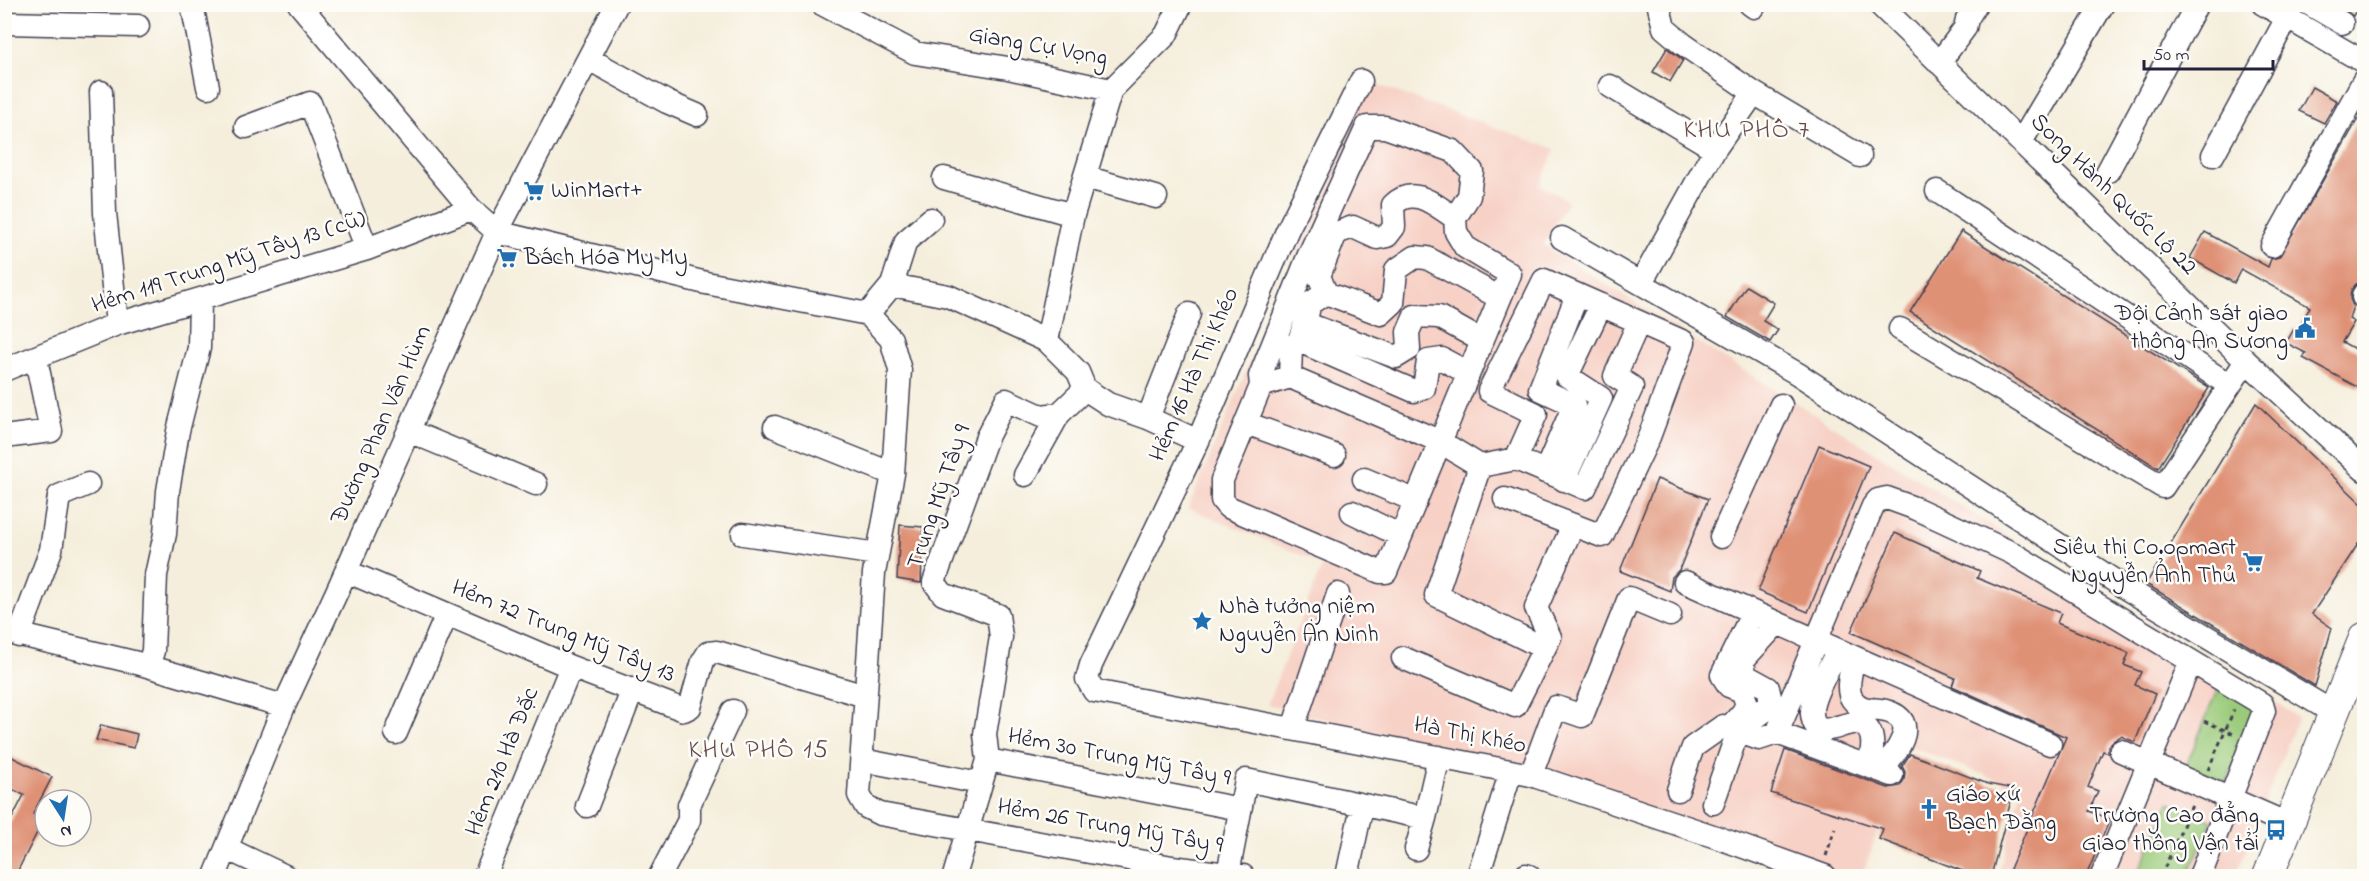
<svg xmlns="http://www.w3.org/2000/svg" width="2369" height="881" font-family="'Indie Flower',sans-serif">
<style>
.built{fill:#f7d1c6}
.green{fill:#9aca79;stroke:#5e765a;stroke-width:1.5}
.building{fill:#df9176}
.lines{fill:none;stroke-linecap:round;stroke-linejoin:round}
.minor-casing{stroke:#424153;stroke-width:25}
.major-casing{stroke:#424153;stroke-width:32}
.path{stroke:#424153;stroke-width:3;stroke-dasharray:4.5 4.5;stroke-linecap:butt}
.minor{stroke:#fff;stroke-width:22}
.major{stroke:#fff;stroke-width:30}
.labels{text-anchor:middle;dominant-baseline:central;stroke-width:5;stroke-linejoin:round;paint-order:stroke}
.street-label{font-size:24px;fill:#22223b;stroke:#fdfcf7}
.poi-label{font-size:24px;fill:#22223b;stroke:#fdfcf7;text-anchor:start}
.neighbourhood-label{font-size:26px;letter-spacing:1.5px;fill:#644950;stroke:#fdfcf7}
</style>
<rect width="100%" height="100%" fill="#fdfcf7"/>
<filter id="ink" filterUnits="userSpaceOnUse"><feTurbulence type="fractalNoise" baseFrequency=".0167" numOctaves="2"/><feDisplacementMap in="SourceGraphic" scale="12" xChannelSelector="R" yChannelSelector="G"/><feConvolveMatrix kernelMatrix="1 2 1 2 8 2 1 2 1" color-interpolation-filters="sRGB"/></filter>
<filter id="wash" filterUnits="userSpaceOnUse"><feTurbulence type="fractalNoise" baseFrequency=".008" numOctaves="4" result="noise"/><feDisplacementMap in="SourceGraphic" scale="24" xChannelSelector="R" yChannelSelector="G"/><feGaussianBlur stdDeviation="1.35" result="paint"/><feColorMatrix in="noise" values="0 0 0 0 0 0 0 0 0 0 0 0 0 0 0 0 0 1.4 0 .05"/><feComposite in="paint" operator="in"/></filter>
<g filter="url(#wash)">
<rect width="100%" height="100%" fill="#f5eedc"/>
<path class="built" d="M 1369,82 L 1555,149 L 1540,185 L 1568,201 L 1543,245 L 2298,717 L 2236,876 L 1998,876 L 2022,789 L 1908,746 L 1862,876 L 1843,876 L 1553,776 L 1267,705 L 1323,564 L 1188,508 Z"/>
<path class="green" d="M 2221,681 L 2259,708 L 2226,782 L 2186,766 Z
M 2169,802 L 2212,821 L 2187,876 L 2137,876 Z"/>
<g id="blocks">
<path class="building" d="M 2337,4 L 2360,4 L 2353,16 Z
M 1667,48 L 1683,60 L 1670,82 L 1653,72 Z
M 2312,87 L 2337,101 L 2324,123 L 2299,111 Z
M 2361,114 L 2364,116 L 2364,276 L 2363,281 L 2356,284 L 2351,290 L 2350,299 L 2353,306 L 2349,319 L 2354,322 L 2342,342 L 2364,354 L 2364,378 L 2359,388 L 2303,358 L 2306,353 L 2286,343 L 2294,329 L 2297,331 L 2310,307 L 2241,269 L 2234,283 L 2190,258 L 2205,232 L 2268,267 L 2271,259 L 2279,257 Z
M 1961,231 L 2209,388 L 2158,468 L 1910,312 Z
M 1746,286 L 1774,303 L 1763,321 L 1778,330 L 1770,342 L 1727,317 Z
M 2256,403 L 2364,506 L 2364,535 L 2312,614 L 2332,628 L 2315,686 L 2146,584 Z
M 1819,445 L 1869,466 L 1808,612 L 1758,591 Z
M 1657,479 L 1708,499 L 1679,570 L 1672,577 L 1670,591 L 1620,571 Z
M 900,525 L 923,527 L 921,583 L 897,579 Z
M 1895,533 L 1980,571 L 1977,578 L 2061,613 L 2057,623 L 2129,653 L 2124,665 L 2141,672 L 2135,685 L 2155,694 L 2135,742 L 2121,736 L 2113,741 L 2108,746 L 2108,753 L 2103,751 L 2088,787 L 2098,791 L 2089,811 L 2110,819 L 2086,876 L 2007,876 L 2066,737 L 1952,686 L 1955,678 L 1851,632 Z
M 101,725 L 137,734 L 134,748 L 96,740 Z
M 1785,750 L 1888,788 L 1900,786 L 1904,780 L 1905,772 L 1902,766 L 1910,754 L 1988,784 L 2014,789 L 1991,876 L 1963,876 L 1965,872 L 1879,839 L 1883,829 L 1771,793 Z
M 4,753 L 52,777 L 33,814 L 44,819 L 15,876 L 4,876 L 4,834 L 24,795 L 4,785 Z"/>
</g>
</g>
<g filter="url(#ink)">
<use href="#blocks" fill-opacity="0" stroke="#424153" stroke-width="1.5"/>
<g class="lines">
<g class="minor-casing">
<path id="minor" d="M 192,4 L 208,87
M 299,4 L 471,209 L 497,232 L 706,283 L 868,314
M 822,4 L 915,53 L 1008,68 L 1111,90 L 1166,35 L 1181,4
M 1660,4 L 1659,7 L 1664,28 L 1683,44 L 1754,93 L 1860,156
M 1750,4 L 1754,7
M 1879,4 L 2246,361 L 2364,470
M 2263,4 L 2364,62
M 2309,4 L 2342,23
M 4,23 L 138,26
M 589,59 L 667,102 L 697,115
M 1939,63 L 1965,28 L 1967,19 L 1976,4
M 1361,81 L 1287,231 L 1198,441 L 1091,665 L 1087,679 L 1094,691 L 1531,775 L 1716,837 L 1825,876
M 1610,86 L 1715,149
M 101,92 L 105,213 L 117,324
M 246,127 L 310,103 L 367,249
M 1367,127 L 1385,127 L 1453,151 L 1472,171 L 1469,196 L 1455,218 L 1456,232 L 1465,247 L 1510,274 L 1386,572 L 1380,572 L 1228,507 L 1222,500 L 1222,480 L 1261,386 L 1260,376 L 1308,257 Z
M 2021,142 L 2103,4
M 2213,155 L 2287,18
M 2108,171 L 2197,4
M 1085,177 L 1156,197
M 944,178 L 1073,215
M 1937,191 L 2229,385
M 1562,238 L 1798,374 L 2127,589 L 2334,713
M 2272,246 L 2364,80
M 1641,283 L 1715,149 L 1754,93
M 892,285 L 906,241 L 931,219
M 1326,293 L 1319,276 L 1336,233 L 1353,227 L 1377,238 L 1387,236 L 1394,227 L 1393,205 C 1414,184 1436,206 1455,218
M 2363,297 L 2364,294
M 868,314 L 891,339 L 900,370 L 893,474 L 874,573 L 859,795 L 866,807 L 880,814 L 1172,867 L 1243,876
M 868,314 L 892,285 L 948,296 L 1047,341 L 1078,372 L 1085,389 L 1108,404 L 1148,418 L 1198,441
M 1307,324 L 1396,357 L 1409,349 L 1408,332 L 1415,316 L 1439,317 L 1482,341
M 1900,329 L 2163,487 L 2246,361
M 1047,341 L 1073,215 L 1111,90
M 1299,341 C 1303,327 1308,319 1309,304 L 1326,293 L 1381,314 L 1393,303 L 1396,270 L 1415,257 L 1427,258 L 1500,298
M 4,370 L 117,324 L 367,249 L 471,209
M 1290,377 L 1291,347 L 1299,341 L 1414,391 L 1424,388 L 1428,361 L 1442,359 L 1468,373
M 1261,386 L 1290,377 L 1439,441 L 1480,466 L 1516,459 L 1585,488 L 1632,387 L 1615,376 L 1639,322
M 1148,418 L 1189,314
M 1246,423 L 1334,455
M 775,427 L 893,474
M 409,431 L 536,484
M 4,437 L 51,431 L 36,359
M 1480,466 L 1436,595 L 1544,648
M 1545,472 L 1574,405 L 1540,389 L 1577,295
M 1025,475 L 1059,414
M 1364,479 L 1416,501
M 1564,480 L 1601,398 L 1567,376 L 1601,305
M 1505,499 L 1602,536 L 1649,437 L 1684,342 L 1544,280 L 1489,391 L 1536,414 L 1516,459
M 1352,512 L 1401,536
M 743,534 L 877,554
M 1721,537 L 1781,405
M 346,571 L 571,667 L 684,710 L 690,707 L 703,661 L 708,653 L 717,652 L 865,696
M 1685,582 L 2050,744
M 4,631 L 137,663 L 284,706
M 19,636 L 51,550 L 59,496 L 88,484
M 1838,650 C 1831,665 1810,698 1812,714 C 1815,744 1842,721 1857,723 C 1878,727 1873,753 1867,765
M 1854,657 C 1852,669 1845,688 1852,699 C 1861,712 1873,708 1886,711 C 1923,721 1895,755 1880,770
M 1403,658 L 1515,706 L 1550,637 L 1536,608 L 1573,525
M 148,666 L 153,651 L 156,575 L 165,534 L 168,491 L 178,431 L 199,348 L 200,300
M 1293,728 L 1338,594
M 1729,728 L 1743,712 L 1747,704 L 1742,691 L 1729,686 L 1722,675 L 1753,612
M 396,733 L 447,614
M 1777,733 L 1873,506 L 1878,500 L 1887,498 L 1917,509 L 2012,553 L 2262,704 L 2264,711 L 2200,876
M 2121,751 L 2288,824
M 862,760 L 980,783
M 988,760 L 1240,809
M 1531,775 L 1556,707 L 1582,716 L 1629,598 L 1670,615
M 1678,790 L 1693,747 L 1723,726 L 1759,739 L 1777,733 L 1892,775
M 1713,803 L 1738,731 L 1763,712 L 1771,701 L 1768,688 L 1746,676 L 1743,664 L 1744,659 L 1777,623
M 587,806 L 633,689
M 228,849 L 285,876
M 1416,849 L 1425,818
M 1228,874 L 1246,780 L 1425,818 L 1439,757
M 1526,875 L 1529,876
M 215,876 L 284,706 L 339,587 L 497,232 L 617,4
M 485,876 L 571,667
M 660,876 L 689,820 L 689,805 L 733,711
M 954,876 L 988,760 L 985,734 L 1001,637 L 998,615 L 943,594 L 934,582 L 987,437 L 1006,400 L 1041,416 L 1059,414 L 1085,389
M 1347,876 L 1362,806
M 1478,876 L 1511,771
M 2102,876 L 2191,661"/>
</g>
<g class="major-casing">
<path id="major" d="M 2268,876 L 2364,638"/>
</g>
<path class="path" d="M 2204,721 L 2236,735
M 2208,770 L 2234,710
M 1826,856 L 1835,828
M 2161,876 L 2193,803"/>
<use href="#minor" class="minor"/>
<use href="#major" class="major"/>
</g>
</g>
<defs>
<g id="supermarket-bare" transform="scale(1.62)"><path d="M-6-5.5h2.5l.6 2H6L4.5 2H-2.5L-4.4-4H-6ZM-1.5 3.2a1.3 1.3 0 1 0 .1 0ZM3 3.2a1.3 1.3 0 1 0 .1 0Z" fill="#1f6fb2" stroke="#fdfcf7" stroke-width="2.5" paint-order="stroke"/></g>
<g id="civic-bare" transform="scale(1.62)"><path d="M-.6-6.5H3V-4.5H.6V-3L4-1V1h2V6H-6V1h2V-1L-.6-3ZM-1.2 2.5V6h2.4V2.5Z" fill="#1f6fb2" stroke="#fdfcf7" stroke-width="2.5" paint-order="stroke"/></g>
<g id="sight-bare" transform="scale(1.62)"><path d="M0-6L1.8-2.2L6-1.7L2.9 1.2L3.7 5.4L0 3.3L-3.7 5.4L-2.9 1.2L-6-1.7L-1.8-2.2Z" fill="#1f6fb2" stroke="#fdfcf7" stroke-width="2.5" paint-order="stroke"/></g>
<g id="church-bare" transform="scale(1.62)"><path d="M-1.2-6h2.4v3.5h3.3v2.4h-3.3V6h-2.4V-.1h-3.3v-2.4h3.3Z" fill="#1f6fb2" stroke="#fdfcf7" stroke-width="2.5" paint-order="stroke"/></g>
<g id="bus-bare" transform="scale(1.62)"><path d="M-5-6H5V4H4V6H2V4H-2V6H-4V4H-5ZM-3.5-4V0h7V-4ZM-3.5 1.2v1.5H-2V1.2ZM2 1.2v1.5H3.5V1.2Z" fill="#1f6fb2" stroke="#fdfcf7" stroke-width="2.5" paint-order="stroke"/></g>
</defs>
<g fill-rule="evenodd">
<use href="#supermarket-bare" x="534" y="191"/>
<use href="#supermarket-bare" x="507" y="258"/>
<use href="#civic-bare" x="2305" y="328"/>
<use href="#supermarket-bare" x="2253" y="562"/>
<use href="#sight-bare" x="1202" y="621"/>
<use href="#church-bare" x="1929" y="809"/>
<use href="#bus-bare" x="2276" y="830"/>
</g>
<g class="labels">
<g class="street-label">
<text transform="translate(1038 47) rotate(10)">Giang Cự Vọng</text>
<text transform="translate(2113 195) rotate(44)">Song Hành Quốc Lộ 22</text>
<text transform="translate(229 263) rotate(-18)">Hẻm 119 Trung Mỹ Tây 13 (cũ)</text>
<text transform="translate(1195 375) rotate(-66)">Hẻm 16 Hà Thị Khéo</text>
<text transform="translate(382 425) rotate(-66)">Đường Phan Văn Hùm</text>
<text transform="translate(940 497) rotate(-71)">Trung Mỹ Tây 9</text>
<text transform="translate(563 632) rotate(22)">Hẻm 72 Trung Mỹ Tây 13</text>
<text transform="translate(1470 736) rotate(11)">Hà Thị Khéo</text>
<text transform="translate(1119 758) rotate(11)">Hẻm 30 Trung Mỹ Tây 9</text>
<text transform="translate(503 762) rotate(-68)">Hẻm 210 Hà Đặc</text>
<text transform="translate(1110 827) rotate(10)">Hẻm 26 Trung Mỹ Tây 9</text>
</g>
<g class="poi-label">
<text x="551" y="191">WinMart+</text>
<text x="524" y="258">Bách Hóa My My</text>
<text x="2288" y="314" text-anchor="end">Đội Cảnh sát giao<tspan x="2288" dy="28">thông An Sương</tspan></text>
<text x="2236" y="548" text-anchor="end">Siêu thị Co.opmart<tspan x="2236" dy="28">Nguyễn Ảnh Thủ</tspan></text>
<text x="1219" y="607">Nhà tưởng niệm<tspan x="1219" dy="28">Nguyễn An Ninh</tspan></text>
<text x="1946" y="795">Giáo xứ<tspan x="1946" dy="28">Bạch Đằng</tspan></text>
<text x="2259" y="816" text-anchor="end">Trường Cao đẳng<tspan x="2259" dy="28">Giao thông Vận tải</tspan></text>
</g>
<g class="neighbourhood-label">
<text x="1747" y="131">KHU PHỐ 7</text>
<text x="759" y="751">KHU PHỐ 15</text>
</g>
</g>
<rect width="2369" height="881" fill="none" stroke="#fdfcf7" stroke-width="24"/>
<g transform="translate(63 818) rotate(168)"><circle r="28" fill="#fdfcf7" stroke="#a5a5ac" stroke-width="1.5"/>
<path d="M0-4.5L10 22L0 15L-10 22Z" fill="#1f6fb2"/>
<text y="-9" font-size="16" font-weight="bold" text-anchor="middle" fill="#22223b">N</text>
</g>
<path d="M2144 60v9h129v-9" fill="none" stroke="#22223b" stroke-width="3"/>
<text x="2153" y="60" font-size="18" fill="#22223b" stroke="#fdfcf7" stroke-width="4.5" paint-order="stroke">50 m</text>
</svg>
